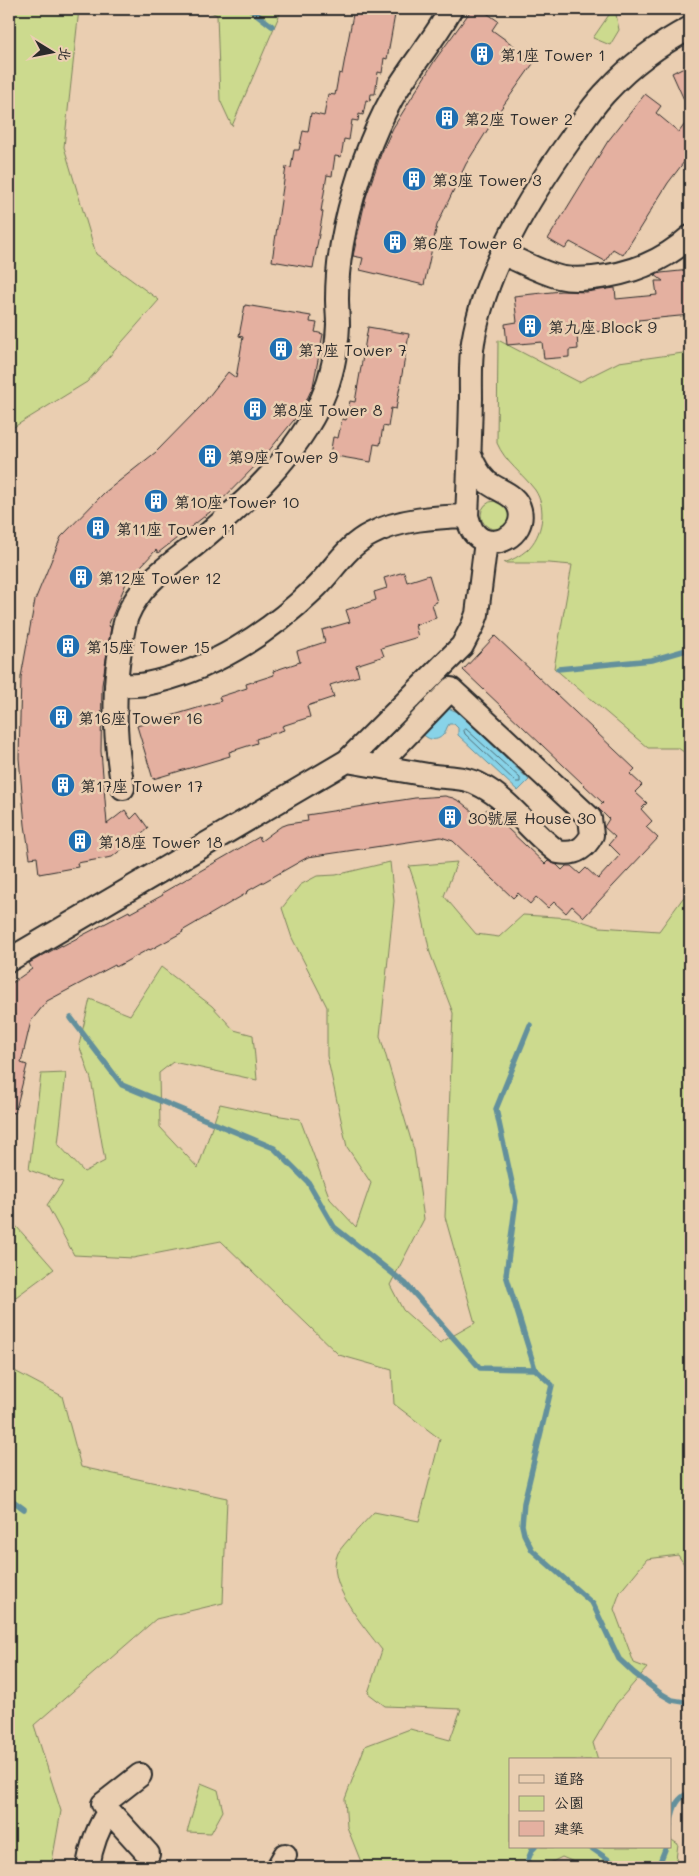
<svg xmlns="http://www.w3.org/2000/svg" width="699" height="1876" font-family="Mali,'LXGW WenKai TC',sans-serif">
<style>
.green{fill:#ccda8e;stroke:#7c825c}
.water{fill:#88d3e8;stroke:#63909c}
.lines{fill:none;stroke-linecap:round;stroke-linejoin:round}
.shore{stroke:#506e77;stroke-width:1}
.stream{stroke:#63909c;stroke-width:5.5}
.building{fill:#e4b0a0;stroke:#2b2b2b}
.minor-casing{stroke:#2b2b2b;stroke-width:26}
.minor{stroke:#eaceb1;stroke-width:22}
.labels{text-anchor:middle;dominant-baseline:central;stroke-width:5;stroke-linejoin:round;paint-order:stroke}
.poi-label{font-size:16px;fill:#2b2b2b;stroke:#eaceb1;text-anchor:start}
</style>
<rect width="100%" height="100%" fill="#eaceb1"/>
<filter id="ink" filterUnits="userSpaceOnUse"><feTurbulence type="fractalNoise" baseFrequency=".02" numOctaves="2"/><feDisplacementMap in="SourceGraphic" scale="10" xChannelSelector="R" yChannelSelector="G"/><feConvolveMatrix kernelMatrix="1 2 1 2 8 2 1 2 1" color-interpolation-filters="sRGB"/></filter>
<g filter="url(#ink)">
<path class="green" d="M 9,9 L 79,9 L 64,147 L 96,254 L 159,300 L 87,382 L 9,430 Z
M 205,9 L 282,9 L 232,126 L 220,100 L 217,15 Z
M 613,9 L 615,9 L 619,30 L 610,45 L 593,38 Z
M 498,340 L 579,382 L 619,362 L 690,352 L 690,756 L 678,748 L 648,748 L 554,668 L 572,565 L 549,563 L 504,563 C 512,560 520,556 527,550 C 543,535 547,508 535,490 C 522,473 505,462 497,443 Z
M481 515a14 14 0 1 1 28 0a14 14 0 1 1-28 0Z
M 390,862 L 394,901 L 380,1036 L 414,1150 L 424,1219 L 390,1285 L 403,1310 L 440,1343 L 475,1323 L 445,1217 L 453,1013 L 430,953 L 417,890 L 409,866 L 457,862 L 444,896 L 476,934 L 499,937 L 523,915 L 572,918 L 600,927 L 659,931 L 683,898 L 690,895 L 690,1573 L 678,1555 L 647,1559 L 620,1592 L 614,1609 L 634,1663 L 647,1668 L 616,1704 L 593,1743 L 598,1760 L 510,1760 L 510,1847 L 670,1847 L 670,1839 L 678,1844 L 675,1867 L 586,1867 L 562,1857 L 542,1867 L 363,1867 L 347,1827 L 345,1799 L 365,1746 L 410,1729 L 450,1740 L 461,1709 L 385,1706 L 368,1693 L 382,1650 C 365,1628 324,1582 338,1553 C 343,1544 366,1521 374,1512 L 419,1521 L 440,1439 L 394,1404 L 392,1370 L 339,1355 L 221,1241 L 133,1258 L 74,1255 L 47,1205 L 63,1182 L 29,1170 L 41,1074 L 66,1073 L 58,1144 L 84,1172 L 105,1161 L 91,1079 L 79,1045 L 90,999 L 130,1015 L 161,967 L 212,1006 L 234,1030 L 253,1035 L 257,1080 L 173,1062 L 159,1073 L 160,1127 L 198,1168 L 220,1104 L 262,1113 L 300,1119 L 330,1199 L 356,1227 L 371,1183 L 347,1147 L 327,1056 L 327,1007 L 292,938 L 282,908 L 300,885 L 317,876 L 336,875 Z
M 9,1218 L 54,1269 L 9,1302 Z
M 9,1368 L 62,1396 L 81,1467 L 227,1498 L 223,1603 L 156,1619 L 34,1725 L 61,1811 L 51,1867 L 9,1867 Z
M 201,1783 L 218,1790 L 223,1811 L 211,1833 L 187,1832 Z"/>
<path class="water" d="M 441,708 L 450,709 L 458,712 L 529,780 L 518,791 L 458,735 L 458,728 L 454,724 L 449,724 C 446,728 446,732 443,735 C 436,743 426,739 421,732 Z"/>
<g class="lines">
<path class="shore" d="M 466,729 L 520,778 L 520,782 L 516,782 L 465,734 L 464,731 Z"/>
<path class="stream" d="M 250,9 L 272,26
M 558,669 L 652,660 L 690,649
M 71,1018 L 122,1085 L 274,1148 L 308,1182 L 334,1227 L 406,1284 L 480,1368 L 535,1369
M 530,1025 L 496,1109 L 516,1201 L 506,1275 L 535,1369 L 552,1385 L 524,1503 L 522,1525 L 524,1534 L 532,1550 L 593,1604 L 619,1659 L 634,1673 L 660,1693 L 672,1700 L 690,1703
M 9,1498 L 24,1509
M 690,1625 L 688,1629 L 690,1642
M 670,1825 C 673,1812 674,1802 685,1795 L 690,1796
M 590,1847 L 619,1867
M 525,1867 L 532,1850 L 535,1847
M 658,1867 L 666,1847"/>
</g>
<path class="building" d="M 354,9 L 396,9 L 387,59 L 384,58 L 382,73 L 378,72 L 375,94 L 371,94 L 370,101 L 366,100 L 363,115 L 359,114 L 358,121 L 352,120 L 349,140 L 344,139 L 341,157 L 335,156 L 332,176 L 327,175 L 321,211 L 323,212 L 313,268 L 272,261 L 286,167 L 291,168 L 294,150 L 299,150 L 303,131 L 308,132 L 311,113 L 324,116 L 328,94 L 335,95 L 339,73 L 342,74 Z
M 472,9 L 481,9 L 498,21 L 492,30 L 535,61 L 500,110 L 466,164 L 437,225 L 424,285 L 360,270 L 363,258 L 353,256 L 366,197 L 381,154 L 393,128 L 435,60 Z
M 690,64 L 690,113 L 672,73 Z
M 645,94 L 661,106 L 656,113 L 679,132 L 690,117 L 690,154 L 668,183 L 623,255 L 613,249 L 605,261 L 570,242 L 565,249 L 548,239 L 608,141 Z
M 690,270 L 690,315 L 638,320 L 639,323 L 631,324 L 631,328 L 577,334 L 578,349 L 569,350 L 569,357 L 544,359 L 542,342 L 507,345 L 505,324 L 517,322 L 514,296 L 561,291 L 586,292 L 615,288 L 616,299 L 657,295 L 655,281 L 663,281 L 655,275 L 661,273 Z
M 245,305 L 311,316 L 310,322 L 317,323 L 315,332 L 323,334 L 313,386 L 302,410 L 263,458 L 210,512 L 158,553 L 156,550 L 127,581 L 108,626 L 111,627 L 102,685 L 101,751 L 107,824 L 125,810 L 131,819 L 137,813 L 148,828 L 112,857 L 77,863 L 78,867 L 39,874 L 37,857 L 30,858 L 25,825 L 19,758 L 21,677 L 35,600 L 61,537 L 104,493 L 156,452 L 202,405 L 228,372 L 236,378 L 243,337 L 239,336 Z
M 368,327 L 409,334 L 396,409 L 391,408 L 388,427 L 383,426 L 380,445 L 374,444 L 371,462 L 330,455 L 333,437 L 338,438 L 342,419 L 346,420 L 350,401 L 355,402 Z
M 404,572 L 407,582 L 429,575 L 437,602 L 432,604 L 436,618 L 415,625 L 418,637 L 381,648 L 384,656 L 356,665 L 359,676 L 330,685 L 334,697 L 307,706 L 310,717 L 282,726 L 284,730 L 256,739 L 257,743 L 229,752 L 230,756 L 153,779 L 137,726 L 221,701 L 219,697 L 247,688 L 246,684 L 274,675 L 273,671 L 300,662 L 297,651 L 325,642 L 322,630 L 350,622 L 346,610 L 376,600 L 374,592 L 387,588 L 384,578 Z
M 495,636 L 635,769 L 630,774 L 642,785 L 635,792 L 647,803 L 641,809 L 652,821 L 646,827 L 658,838 L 584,917 L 572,906 L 566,913 L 554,902 L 548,908 L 536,897 L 530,904 L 518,893 L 513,898 L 453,841 L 441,837 L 308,857 L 246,892 L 247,893 L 182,931 L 183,932 L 150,950 L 149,949 L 116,967 L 115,965 L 47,1001 L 31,1021 L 21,1063 L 27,1065 L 15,1113 L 9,1112 L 9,985 L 32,969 L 29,963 L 62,945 L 62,946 L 129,911 L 130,913 L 163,895 L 162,893 L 259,837 L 261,841 L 280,827 L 288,824 L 308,821 L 307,815 L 415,798 L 445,796 L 453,798 L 461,802 L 479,817 L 487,809 L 545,864 L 548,861 L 557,865 L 562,870 L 566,866 L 571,866 L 580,874 L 586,868 L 598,879 L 620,855 L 609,844 L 615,837 L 604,827 L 609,819 L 598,808 L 603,803 L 463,670 Z"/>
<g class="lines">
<g class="minor-casing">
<path id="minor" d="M 503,254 C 521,261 540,272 559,277 C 571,280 582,279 593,278 C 631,274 662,262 690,237
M 470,455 C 474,465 478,473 486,481 C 497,491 516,493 520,510 C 526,535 492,553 475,534 C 470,529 469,522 467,516 C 469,477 470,438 471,399 C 471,381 470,360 473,342 C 485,270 528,199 570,140 C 582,122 594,104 609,89 C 632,64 660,44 690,28
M 116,685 C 125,685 136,686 146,684 C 210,671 268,634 314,589 C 333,571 346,546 371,534 C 399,519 436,517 467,516
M 347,761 C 376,766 405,771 434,776 C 451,778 467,777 482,786 C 512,802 531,833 558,852 C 574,855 584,850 592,835 L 590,818 L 451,689 L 377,766
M 123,788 C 115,742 112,697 120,650 C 122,639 123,627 127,616 C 142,580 174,563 201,540 C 247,501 297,455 322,399 C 332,376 337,350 338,325 C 338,316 337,307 337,299 C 337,275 340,251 345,228 C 355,183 370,138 392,98 C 410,67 434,40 451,9
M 9,960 L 347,761 L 462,646 L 473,625 L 477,614 L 486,541
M 109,1811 L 103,1804 L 140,1775
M 88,1867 C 91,1846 97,1829 109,1811 L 148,1854
M 278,1867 L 285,1855"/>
</g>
<use href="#minor" class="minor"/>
</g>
</g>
<defs>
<g id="building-disc" transform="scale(1.25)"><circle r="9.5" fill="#1f6fb2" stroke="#eaceb1"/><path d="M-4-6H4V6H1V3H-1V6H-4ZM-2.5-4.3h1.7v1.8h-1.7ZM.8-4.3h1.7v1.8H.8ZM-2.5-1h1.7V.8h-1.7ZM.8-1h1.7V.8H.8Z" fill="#fff"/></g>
</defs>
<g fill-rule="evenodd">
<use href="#building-disc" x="482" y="54"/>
<use href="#building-disc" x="447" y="118"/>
<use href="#building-disc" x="414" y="179"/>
<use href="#building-disc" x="395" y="242"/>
<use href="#building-disc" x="530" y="326"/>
<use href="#building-disc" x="281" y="349"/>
<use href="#building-disc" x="255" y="409"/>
<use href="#building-disc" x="210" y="456"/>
<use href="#building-disc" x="156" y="501"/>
<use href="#building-disc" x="98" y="528"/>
<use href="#building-disc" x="81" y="577"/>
<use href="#building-disc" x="68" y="646"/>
<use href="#building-disc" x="61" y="717"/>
<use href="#building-disc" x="63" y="785"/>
<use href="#building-disc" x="450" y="817"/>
<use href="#building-disc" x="80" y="841"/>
</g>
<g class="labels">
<g class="poi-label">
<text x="500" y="54">第1座 Tower 1</text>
<text x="464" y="118">第2座 Tower 2</text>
<text x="432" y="179">第3座 Tower 3</text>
<text x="412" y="242">第6座 Tower 6</text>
<text x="548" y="326">第九座 Block 9</text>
<text x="298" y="349">第7座 Tower 7</text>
<text x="272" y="409">第8座 Tower 8</text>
<text x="228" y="456">第9座 Tower 9</text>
<text x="174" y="501">第10座 Tower 10</text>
<text x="116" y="528">第11座 Tower 11</text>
<text x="98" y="577">第12座 Tower 12</text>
<text x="86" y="646">第15座 Tower 15</text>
<text x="78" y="717">第16座 Tower 16</text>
<text x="80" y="785">第17座 Tower 17</text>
<text x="468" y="817">30號屋 House 30</text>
<text x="98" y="841">第18座 Tower 18</text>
</g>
</g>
<rect width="699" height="1876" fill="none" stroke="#eaceb1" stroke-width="30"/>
<rect x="15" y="15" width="669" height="1846" fill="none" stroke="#2b2b2b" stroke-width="2" filter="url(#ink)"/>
<rect x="509" y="1758" width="162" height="90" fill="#eaceb1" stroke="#9e8d7b"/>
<rect x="519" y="1775" width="25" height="8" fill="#eaceb1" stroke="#9e8d7b"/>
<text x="554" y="1784" font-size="15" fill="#2b2b2b">道路</text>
<rect x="519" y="1796" width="25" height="15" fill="#ccda8e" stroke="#9e8d7b"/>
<text x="554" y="1808" font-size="15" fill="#2b2b2b">公園</text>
<rect x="519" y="1821" width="25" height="15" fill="#e4b0a0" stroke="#9e8d7b"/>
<text x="554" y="1834" font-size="15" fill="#2b2b2b">建築</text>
<g transform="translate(52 52) rotate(100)" stroke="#eaceb1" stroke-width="4" paint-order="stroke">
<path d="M0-4L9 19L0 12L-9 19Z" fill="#2b2b2b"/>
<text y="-8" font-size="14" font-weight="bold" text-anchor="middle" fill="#2b2b2b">北</text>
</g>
</svg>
